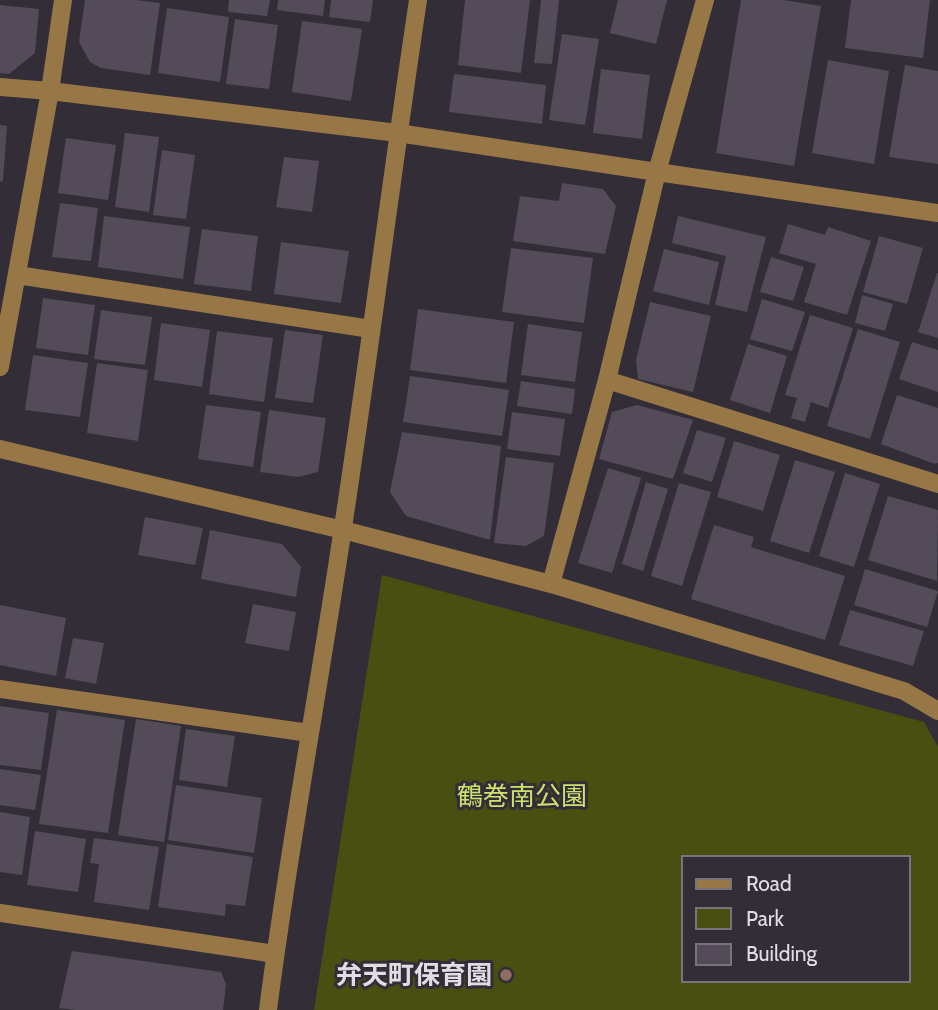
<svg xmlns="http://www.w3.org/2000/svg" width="938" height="1010" font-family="Cabin,'Noto Sans JP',sans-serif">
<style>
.green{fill:#475011;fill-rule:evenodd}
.building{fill:#534c58}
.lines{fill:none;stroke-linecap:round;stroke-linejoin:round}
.minor{stroke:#977746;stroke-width:18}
.education-dot{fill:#8d6e63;stroke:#332d38;stroke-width:2.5}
.labels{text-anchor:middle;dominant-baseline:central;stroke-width:6;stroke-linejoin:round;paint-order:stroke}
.park-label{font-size:26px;fill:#cde16e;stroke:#332d38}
.poi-label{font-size:26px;font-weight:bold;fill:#e1dde4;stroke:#332d38;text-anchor:end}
</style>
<rect width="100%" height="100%" fill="#332d38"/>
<path class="green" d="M 382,575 L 924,722 L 938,747 L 938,1010 L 314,1010 ZM 684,858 L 908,858 L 908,980 L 684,980 Z"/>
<path class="building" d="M 85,0 L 136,0 L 160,3 L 150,75 L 101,68 L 90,62 L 79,42 Z
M 229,0 L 270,0 L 267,16 L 228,12 Z
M 278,0 L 325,0 L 323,16 L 277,10 Z
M 331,0 L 373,0 L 370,22 L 329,17 Z
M 465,0 L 530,0 L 521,73 L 458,65 Z
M 541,0 L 559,0 L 552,64 L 534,63 Z
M 618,0 L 667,0 L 656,44 L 610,33 Z
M 741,0 L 783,0 L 821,6 L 794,166 L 716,153 Z
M 851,0 L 930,0 L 923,58 L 845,48 Z
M 0,5 L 39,9 L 35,53 L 9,74 L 0,73 Z
M 167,8 L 229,17 L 220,82 L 158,73 Z
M 235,19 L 278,25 L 269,89 L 226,84 Z
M 302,21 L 362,29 L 351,101 L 292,92 Z
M 562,34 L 599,39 L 585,125 L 549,120 Z
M 828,60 L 889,71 L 874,164 L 812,153 Z
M 905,65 L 938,71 L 938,164 L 889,157 Z
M 601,69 L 650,75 L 642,139 L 593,133 Z
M 454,74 L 546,85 L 542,124 L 449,112 Z
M 0,125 L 7,126 L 3,181 L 0,182 Z
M 125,133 L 159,137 L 149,212 L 115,207 Z
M 66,138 L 116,145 L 108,200 L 58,193 Z
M 162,150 L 195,155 L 186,219 L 153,215 Z
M 284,157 L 319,161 L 312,212 L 276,207 Z
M 562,183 L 603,189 L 616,206 L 605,254 L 513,241 L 520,196 L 559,201 Z
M 60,203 L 98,208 L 91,261 L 52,257 Z
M 104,216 L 190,227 L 183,279 L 98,267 Z
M 678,216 L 766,237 L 747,312 L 715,305 L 726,256 L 672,243 Z
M 788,224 L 825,235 L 828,227 L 871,241 L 847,315 L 804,302 L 816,264 L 779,253 Z
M 202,229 L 258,236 L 251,291 L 194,284 Z
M 879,236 L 923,248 L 907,304 L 863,292 Z
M 281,242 L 349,251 L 341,303 L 274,294 Z
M 511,248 L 593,258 L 584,323 L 502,312 Z
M 664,249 L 719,262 L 709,305 L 653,291 Z
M 771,257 L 804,267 L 793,301 L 760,292 Z
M 937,273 L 938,273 L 938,338 L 918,332 Z
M 862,295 L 893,304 L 885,331 L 855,323 Z
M 43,298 L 95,305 L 88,355 L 36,348 Z
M 762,299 L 805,312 L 792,351 L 750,339 Z
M 650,302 L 711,316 L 693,392 L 638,379 L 636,360 Z
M 418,309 L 514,322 L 506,383 L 410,370 Z
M 101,310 L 152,317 L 145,365 L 94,359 Z
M 810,315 L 853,328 L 828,408 L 811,402 L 805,422 L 791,418 L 797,398 L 785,395 Z
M 161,323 L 210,330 L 202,387 L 154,380 Z
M 528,324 L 582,332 L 575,382 L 521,375 Z
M 858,329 L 900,342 L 870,439 L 827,426 Z
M 285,330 L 323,335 L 313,403 L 275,398 Z
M 217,331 L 273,338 L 264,402 L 209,394 Z
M 912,342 L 938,350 L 938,392 L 899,379 Z
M 748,344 L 787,356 L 770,413 L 730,400 Z
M 33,355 L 88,363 L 80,417 L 25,410 Z
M 97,363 L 148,370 L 138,441 L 87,433 Z
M 410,376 L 509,390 L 502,436 L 403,422 Z
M 521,381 L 575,389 L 572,414 L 517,406 Z
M 897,395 L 938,408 L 938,463 L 935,464 L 881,444 Z
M 206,405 L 261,412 L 253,467 L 198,459 Z
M 637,405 L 693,420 L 673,479 L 599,459 L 612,412 Z
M 269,410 L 326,418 L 318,472 L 298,477 L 260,472 Z
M 512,412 L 565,419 L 560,456 L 507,449 Z
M 697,430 L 726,438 L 712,482 L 683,473 Z
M 402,432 L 501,446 L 490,540 L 406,516 L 390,492 Z
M 734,441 L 780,455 L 763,511 L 717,497 Z
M 506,457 L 554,463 L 544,536 L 526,546 L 494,543 Z
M 795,460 L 835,472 L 809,553 L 770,541 Z
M 608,468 L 641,478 L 612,573 L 578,563 Z
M 845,473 L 880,484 L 854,567 L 819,556 Z
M 646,482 L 668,489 L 643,571 L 622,564 Z
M 679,483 L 711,492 L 682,586 L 651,576 Z
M 888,496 L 938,510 L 937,581 L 868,560 Z
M 145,517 L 203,528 L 195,565 L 138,555 Z
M 714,525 L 754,537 L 751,547 L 845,576 L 825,640 L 691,599 Z
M 210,530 L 282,544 L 301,567 L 296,597 L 201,579 Z
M 865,569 L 938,591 L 927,627 L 854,605 Z
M 253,604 L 296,612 L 289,651 L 245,643 Z
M 0,605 L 66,618 L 56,676 L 0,665 Z
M 850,610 L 924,631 L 913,666 L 839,645 Z
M 73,638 L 104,643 L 96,684 L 65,678 Z
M 0,706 L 49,713 L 41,770 L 0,765 Z
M 57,710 L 125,720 L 108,833 L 39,824 Z
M 136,719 L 181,726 L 164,842 L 118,835 Z
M 186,729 L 235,736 L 227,787 L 179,780 Z
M 0,769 L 41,775 L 35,810 L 0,805 Z
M 176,785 L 262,798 L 254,853 L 168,840 Z
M 0,812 L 30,817 L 22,875 L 0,872 Z
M 35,831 L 86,839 L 78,892 L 27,885 Z
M 94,838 L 159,847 L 149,910 L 94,902 L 99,864 L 90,863 Z
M 167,844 L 253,857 L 245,906 L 226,904 L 225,916 L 158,907 Z
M 72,951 L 221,972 L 226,984 L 223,1010 L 75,1010 L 59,1008 Z"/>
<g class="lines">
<path class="minor" d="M 0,87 L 50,91 L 398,133 L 657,172 L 938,213
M 17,275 L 371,329
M 0,367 L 50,91 L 63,0
M 607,380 L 938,484
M 0,449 L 343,530 L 551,584 L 904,691 L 938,711
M 551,584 L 607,380 L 657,172 L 705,0
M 0,689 L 309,733
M 0,913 L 275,954
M 268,1010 C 287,860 315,710 338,560 C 367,374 390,187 418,0"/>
</g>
<circle class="education-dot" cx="506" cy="975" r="7"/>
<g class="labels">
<g class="park-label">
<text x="522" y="796">鶴巻南公園</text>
</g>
<g class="poi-label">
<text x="492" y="975">弁天町保育園</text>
</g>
</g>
<rect x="682" y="856" width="228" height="126" fill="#332d38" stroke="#79737d" stroke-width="2"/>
<rect x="696" y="879" width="35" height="10" fill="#977746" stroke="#79737d" stroke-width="2"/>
<text x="746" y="891" font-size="21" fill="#e1dde4">Road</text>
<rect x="696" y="908" width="35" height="21" fill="#475011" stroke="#79737d" stroke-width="2"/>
<text x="746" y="926" font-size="21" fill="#e1dde4">Park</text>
<rect x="696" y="944" width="35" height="21" fill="#534c58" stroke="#79737d" stroke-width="2"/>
<text x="746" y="961" font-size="21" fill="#e1dde4">Building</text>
</svg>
